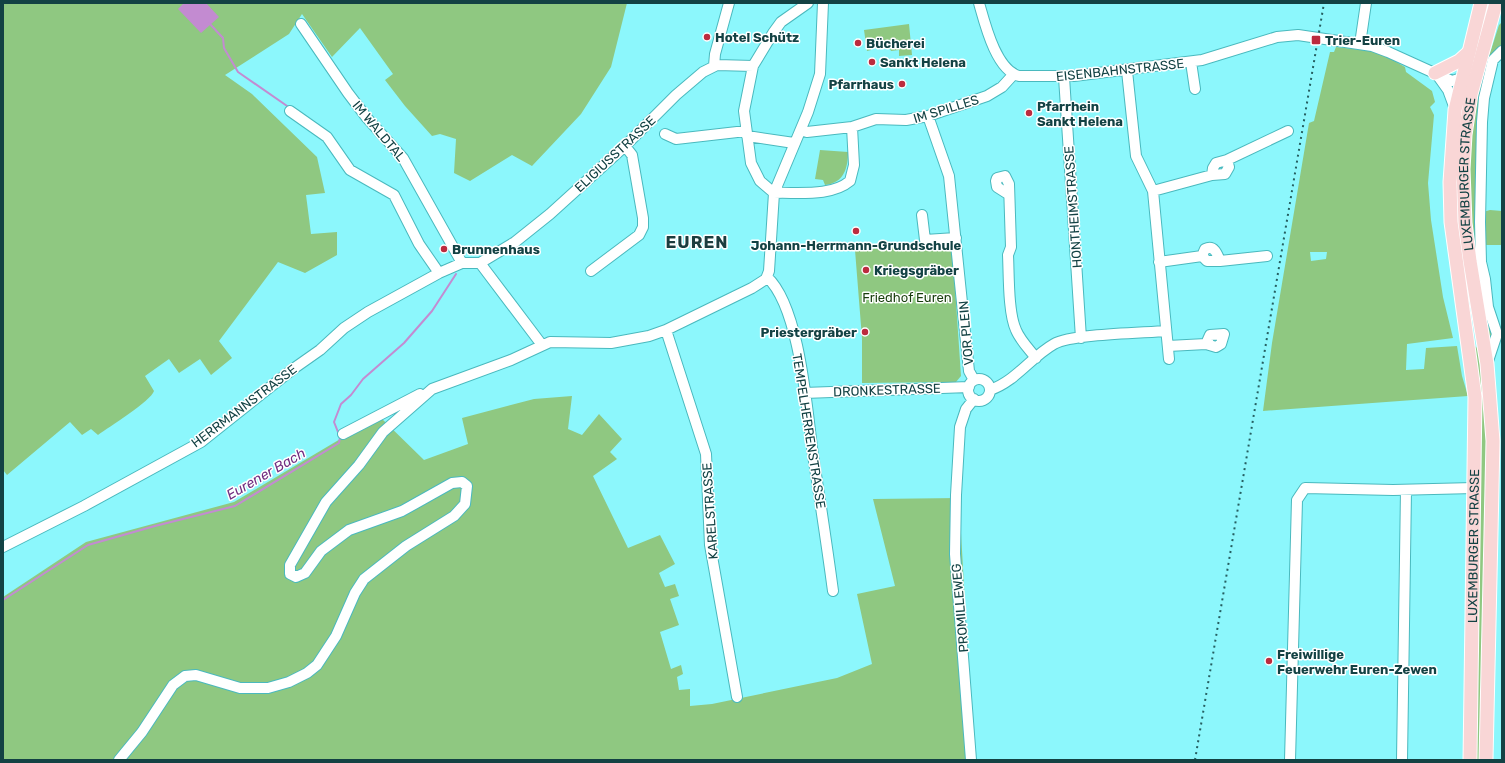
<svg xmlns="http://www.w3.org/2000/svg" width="1505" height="763" font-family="Rubik,sans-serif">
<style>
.green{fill:#8fc881;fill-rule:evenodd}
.water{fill:#c38bd1}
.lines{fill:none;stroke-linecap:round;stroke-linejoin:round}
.stream{stroke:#c38bd1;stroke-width:2}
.minor-casing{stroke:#4ab9be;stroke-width:12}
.major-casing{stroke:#fff;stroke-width:15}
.minor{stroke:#fff;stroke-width:10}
.major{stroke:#f9d6d6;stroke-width:13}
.rail{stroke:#255e60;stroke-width:2;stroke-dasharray:2 4;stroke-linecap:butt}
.poi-dot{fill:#bc2b3e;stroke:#fff;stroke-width:1.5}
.labels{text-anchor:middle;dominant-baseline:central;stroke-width:3;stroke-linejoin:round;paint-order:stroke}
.poi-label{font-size:13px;font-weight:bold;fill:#134244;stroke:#fff;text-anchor:start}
.street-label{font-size:13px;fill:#134244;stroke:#fff}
.park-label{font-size:13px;fill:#183e0d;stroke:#fff}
.water-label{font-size:14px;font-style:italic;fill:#712e81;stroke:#fff}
.district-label{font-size:17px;font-weight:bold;letter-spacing:1px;fill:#1b3d3f;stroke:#fff}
</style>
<rect width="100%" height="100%" fill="#8cf7fc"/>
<path class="green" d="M 3,3 L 627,3 L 611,67 L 581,114 L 532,166 L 512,155 L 470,181 L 454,173 L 456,139 L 440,134 L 432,136 L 405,106 L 385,80 L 393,74 L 360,28 L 332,57 L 302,14 L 289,34 L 225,75 L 252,94 L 317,157 L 325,193 L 306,195 L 311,234 L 337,232 L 337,255 L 305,273 L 278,262 L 219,341 L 232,358 L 211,375 L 200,359 L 179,373 L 169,359 L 145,376 L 154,391 C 151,401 109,427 98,435 L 91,429 L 82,435 L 70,422 L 7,475 L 3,470 Z
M 1502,22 L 1502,47 L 1493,54 L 1476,209 L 1493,331 L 1490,341 L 1487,342 L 1467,210 L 1471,119 L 1482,69 L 1491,50 L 1499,25 Z
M 909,24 L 912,55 L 899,56 L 899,50 L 891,51 L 889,47 L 871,48 L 871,50 L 867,51 L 864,30 Z
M 1336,47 L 1379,52 L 1405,67 L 1406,72 L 1432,91 L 1435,102 L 1430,107 L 1434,115 L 1428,183 L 1431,220 L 1443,297 L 1453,338 L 1407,344 L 1406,370 L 1424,369 L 1426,348 L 1457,346 L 1462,376 L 1468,396 L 1263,411 L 1272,343 L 1309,123 L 1314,121 L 1330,52 L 1334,52 ZM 1310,252 L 1327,252 L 1326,259 L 1311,261 Z
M 820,150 L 848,152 C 848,168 844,183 825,185 L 823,180 L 815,179 Z
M 1490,210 L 1502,211 L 1502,245 L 1484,245 L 1483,212 Z
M 952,243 L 961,376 L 956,382 L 862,383 L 862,338 L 855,250 Z
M 1472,344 L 1480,350 L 1487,402 L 1482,760 L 1477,760 L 1476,754 L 1478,717 L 1475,698 Z
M 572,396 L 568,429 L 582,435 L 599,414 L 622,439 L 610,452 L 617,459 L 593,476 L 628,548 L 660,535 L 675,564 L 659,573 L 665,587 L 675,584 L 679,596 L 670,599 L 679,625 L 660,632 L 671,669 L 681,665 L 683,674 L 677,677 L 679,690 L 690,689 L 690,706 L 712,704 L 837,678 L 872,664 L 857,594 L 895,586 L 873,499 L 959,498 L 974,760 L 3,760 L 3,597 L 86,542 L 234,502 L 379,416 L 424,460 L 468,444 L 462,418 L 534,399 Z"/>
<path class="water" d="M 184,3 L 206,3 L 219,17 L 201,33 L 178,9 Z"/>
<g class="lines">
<path class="stream" d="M 209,23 L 223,38 L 224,48 L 238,72 L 290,108
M 3,600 L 88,545 L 155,526 L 235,506 L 339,443 L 340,437 L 334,422 L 341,404 L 351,395 L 363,379 L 404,343 L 432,311 L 456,274"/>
<g class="minor-casing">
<path id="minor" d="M 808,3 L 781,22 L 773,33 L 753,66 L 744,111 L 751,163 L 760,181 L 774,193 C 798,192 831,197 850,181 L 854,165 L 852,127
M 979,3 C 985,24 996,70 1019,76 L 1074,76 L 1202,60 L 1277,37 L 1298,35 L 1372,46 L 1388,52 L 1452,81 L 1468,76
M 301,24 L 348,93 L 367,118 L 403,158 L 462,263
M 1360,44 L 1366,3
M 1191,62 L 1195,89
M 714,66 L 715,54 L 729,3
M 1127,71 L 1136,156 L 1153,191 L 1169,359
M 1438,76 L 1448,90 L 1455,109
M 1064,77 L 1081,338
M 290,111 L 327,137 L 350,170 L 394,195 L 419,244 L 439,273
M 928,116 L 949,176 L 969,371 L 974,380
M 801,130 L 807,132 L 852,127 L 876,119 L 906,120 L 928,116 L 987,96 L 1002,87 L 1013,75
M 665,134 L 676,139 L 746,131
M 747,136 L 794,143
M 1212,175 L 1225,174 L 1229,167 L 1227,160
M 1153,191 L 1212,175 L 1213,168 L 1216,163 L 1227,160 L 1288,131
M 1008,194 L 997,187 L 996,181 L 997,178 L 1005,176 L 1009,184 L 1011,247 L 1008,255 C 1009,274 1008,313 1016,330 C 1020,340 1029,349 1036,358
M 922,215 L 925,240 L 956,238
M 1202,256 L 1207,261 L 1220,261
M 1159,262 L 1202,256 L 1205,249 C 1214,245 1217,253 1220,261 L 1267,256
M 480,263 L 542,345
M 591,271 L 639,235 L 643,227 L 643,218 L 632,155 L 625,146
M 767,277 C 800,307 807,411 813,455 C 820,500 827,546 833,591
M 666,330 L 706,454 L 710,545 L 737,697
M 1168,346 L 1206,344 L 1216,347 L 1221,344 L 1224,334 L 1210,335 L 1206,344
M 1487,364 L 1497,334 L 1488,307 L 1485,279 L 1481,262 L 1480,222 L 1482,122 L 1484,98 L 1493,60 L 1502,51
M968 390a11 11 0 1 1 22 0a11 11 0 1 1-22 0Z
M 990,390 C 1016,381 1031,357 1054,344 C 1072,334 1142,333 1166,331
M 804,393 L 969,387
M 343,434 L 420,394
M 3,547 L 84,506 L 201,442 L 293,369 L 320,350 L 344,328 L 368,312 L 439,273 L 462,263 L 480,263 L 515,242 L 550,214 L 625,146 L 676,95 L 703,72 L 717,65 L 753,66
M 119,760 L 142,732 L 173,685 L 185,676 L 196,675 L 240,688 L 268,688 L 289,682 L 307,673 L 317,665 L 336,636 L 355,593 L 364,579 L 406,546 L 454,516 L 465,504 L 467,486 L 462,482 L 452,483 L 402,511 L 349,530 L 321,551 L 305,573 L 296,577 L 290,574 L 290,565 L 326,502 L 359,465 L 383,432 L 432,389 L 511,360 L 550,342 L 611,343 L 649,336 L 666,330 L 752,288 L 766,279 L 769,271 L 774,193 L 808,112 L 820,74 L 823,3
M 971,760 L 955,554 L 956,495 L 960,427 L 966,409 L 974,399
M 1290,760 L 1297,500 L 1305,488 L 1393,490 L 1474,488
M 1402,760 L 1406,490"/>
</g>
<g class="major-casing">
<g id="major">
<path d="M 1435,73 L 1459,61 L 1469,52"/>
<path id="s1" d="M 1470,760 L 1475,397 L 1451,222 L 1450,182 L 1455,110 L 1481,3"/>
<path id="s2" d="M 1486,760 L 1493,441 L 1487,364 L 1470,261 L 1465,223 L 1463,169 L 1465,135 L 1471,94 L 1496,3"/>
</g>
</g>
<use href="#minor" class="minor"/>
<use href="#major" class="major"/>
<path class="rail" d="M 1195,760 L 1324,3"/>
</g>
<g class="poi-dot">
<circle cx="707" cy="37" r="4"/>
<rect x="1311" y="35" width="10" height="10" rx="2"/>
<circle cx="858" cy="43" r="4"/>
<circle cx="872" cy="62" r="4"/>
<circle cx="902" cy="84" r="4"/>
<circle cx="1029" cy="113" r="4"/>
<circle cx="856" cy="231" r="4"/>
<circle cx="444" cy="249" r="4"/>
<circle cx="866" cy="270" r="4"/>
<circle cx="865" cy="332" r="4"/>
<circle cx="1269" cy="661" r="4"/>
</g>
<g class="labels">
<g class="poi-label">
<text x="715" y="37">Hotel Schütz</text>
<text x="1325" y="40">Trier-Euren</text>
<text x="866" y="43">Bücherei</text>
<text x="880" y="62">Sankt Helena</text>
<text x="894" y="84" text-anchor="end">Pfarrhaus</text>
<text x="1037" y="106">Pfarrhein<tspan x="1037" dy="15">Sankt Helena</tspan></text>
<text x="856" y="245" text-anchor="middle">Johann-Herrmann-Grundschule</text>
<text x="452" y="249">Brunnenhaus</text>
<text x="874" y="270">Kriegsgräber</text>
<text x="857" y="332" text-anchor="end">Priestergräber</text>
<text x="1277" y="654">Freiwillige<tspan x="1277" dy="15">Feuerwehr Euren-Zewen</tspan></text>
</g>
<g class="street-label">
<text transform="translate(1120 70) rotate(-6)">EISENBAHNSTRASSE</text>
<text transform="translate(946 109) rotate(-17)">IM SPILLES</text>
<text transform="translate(379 131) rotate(50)">IM WALDTAL</text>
<text transform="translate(615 154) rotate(-43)">ELIGIUSSTRASSE</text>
<text stroke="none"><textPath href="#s2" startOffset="588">LUXEMBURGER STRASSE</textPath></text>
<text transform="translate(1073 207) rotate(-94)">HONTHEIMSTRASSE</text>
<text transform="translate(966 333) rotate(-95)">VOR PLEIN</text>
<text transform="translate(887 390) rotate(-2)">DRONKESTRASSE</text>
<text transform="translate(244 406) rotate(-37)">HERRMANNSTRASSE</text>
<text transform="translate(809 431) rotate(81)">TEMPELHERRENSTRASSE</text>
<text transform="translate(710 511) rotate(-94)">KARELSTRASSE</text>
<text stroke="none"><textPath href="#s1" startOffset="214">LUXEMBURGER STRASSE</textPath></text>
<text transform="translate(960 608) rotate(-95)">PROMILLEWEG</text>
</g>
<g class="park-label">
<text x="907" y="297">Friedhof Euren</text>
</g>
<g class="water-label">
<text transform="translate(266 474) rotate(-30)">Eurener Bach</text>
</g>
<g class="district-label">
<text x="697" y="242">EUREN</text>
</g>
</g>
<rect width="1505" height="763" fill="none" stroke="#134244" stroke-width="8"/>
</svg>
